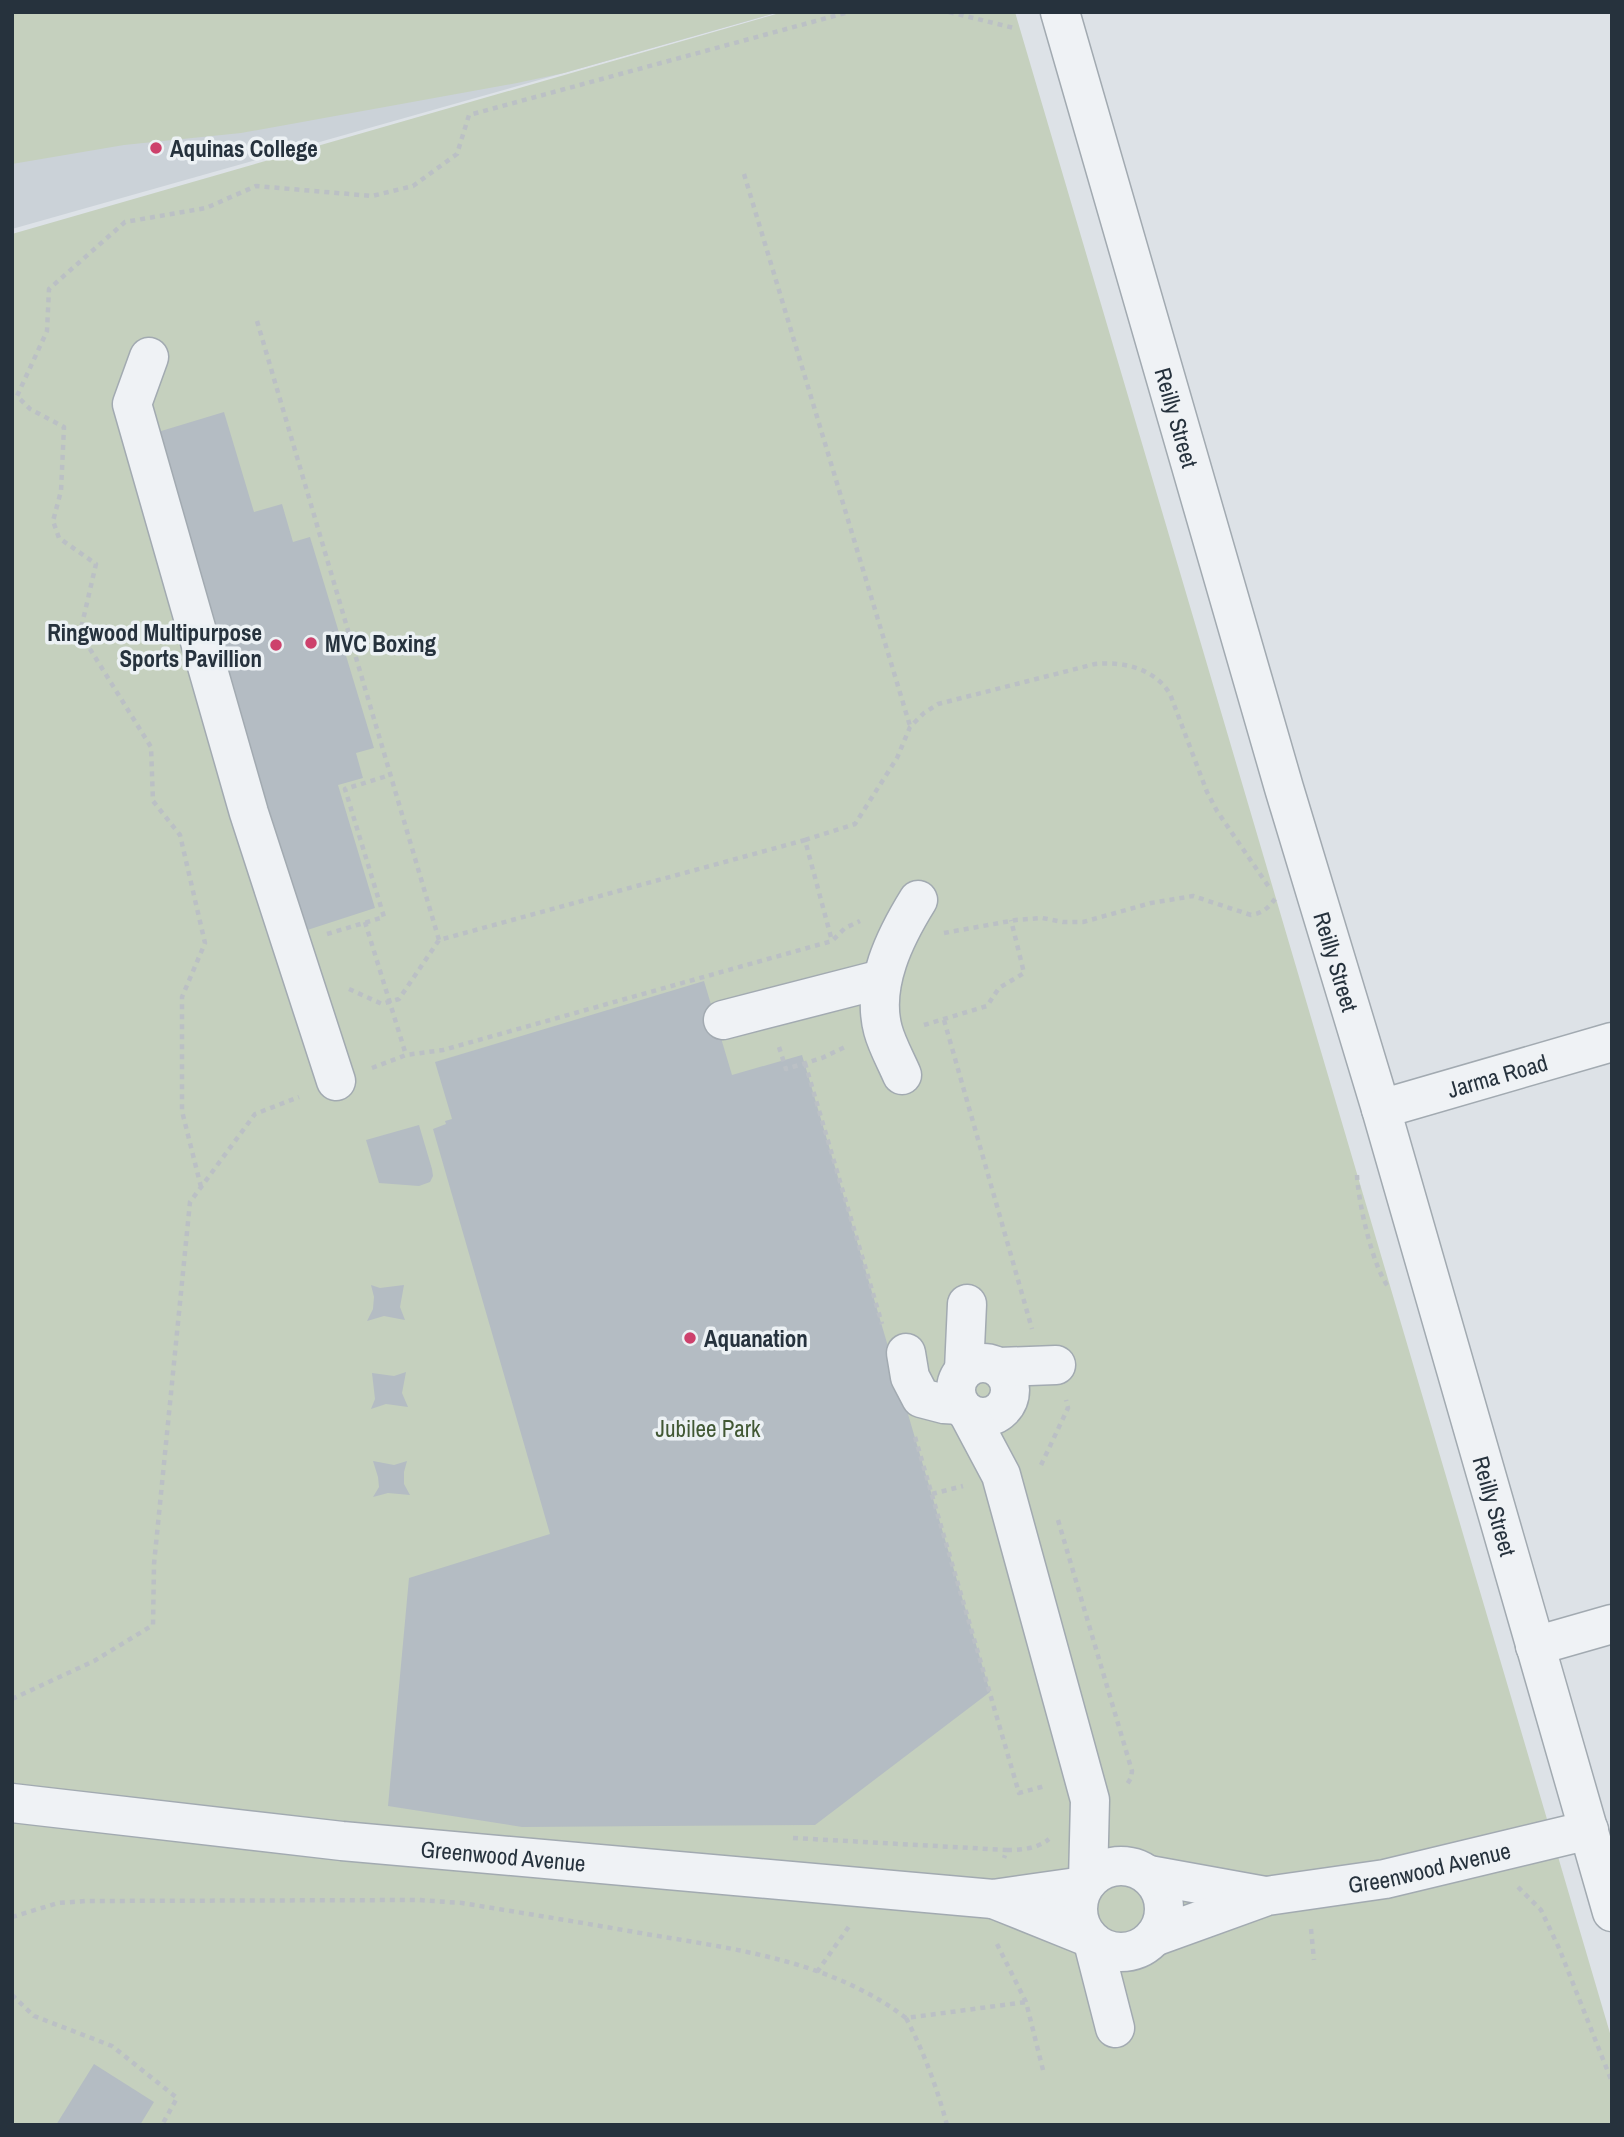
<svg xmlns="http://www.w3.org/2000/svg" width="1624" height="2137" font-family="'Archivo Narrow',sans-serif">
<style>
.built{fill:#cbd2d8}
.green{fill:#c5d0be}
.building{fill:#b4bcc3}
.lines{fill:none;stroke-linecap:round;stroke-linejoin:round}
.minor-casing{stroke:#a2aab1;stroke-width:41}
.path{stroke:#bbc0c5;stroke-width:4.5;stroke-dasharray:5 5;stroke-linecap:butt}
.minor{stroke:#eff2f5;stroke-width:38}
.poi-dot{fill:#cd416c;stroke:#ecf1f4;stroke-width:2.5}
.labels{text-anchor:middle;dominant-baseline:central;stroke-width:7;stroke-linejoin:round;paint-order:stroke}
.poi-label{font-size:23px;font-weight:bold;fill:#26323d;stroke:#ecf1f4;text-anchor:start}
.street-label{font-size:23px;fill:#26323d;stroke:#ecf1f4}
.park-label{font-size:23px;fill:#415834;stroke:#ecf1f4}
</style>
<rect width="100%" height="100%" fill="#dde2e7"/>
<path class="built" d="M 12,12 L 780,12 L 12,229 Z"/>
<path class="green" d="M 12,12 L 779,12 L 564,73 L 517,83 L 241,133 L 124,145 L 12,164 Z
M 783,12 L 1015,12 L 1612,2040 L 1612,2125 L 12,2125 L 12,234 Z"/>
<path class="building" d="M 224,412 L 254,512 L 282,504 L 293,542 L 310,537 L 374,748 L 356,753 L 363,778 L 338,785 L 375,908 L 295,934 L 148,435 Z
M 704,981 L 732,1075 L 802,1055 L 990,1692 L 815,1825 L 522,1827 L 388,1806 L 409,1578 L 550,1534 L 433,1129 L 446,1124 L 445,1121 L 452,1119 L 435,1062 Z
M 419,1125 L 432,1169 L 433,1176 L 430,1182 L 419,1186 L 379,1183 L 366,1140 Z
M 371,1285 L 380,1288 L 404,1285 L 400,1307 L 405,1320 L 384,1316 L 367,1321 L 373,1309 L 374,1297 Z
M 406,1372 L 402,1393 L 408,1407 L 386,1404 L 371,1409 L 375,1399 L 372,1373 L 394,1376 Z
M 373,1461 L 394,1465 L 407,1461 L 404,1472 L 404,1484 L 410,1495 L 388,1493 L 373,1497 L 379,1487 L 378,1477 Z
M 94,2064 L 154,2102 L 140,2125 L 56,2125 Z"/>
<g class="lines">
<g class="minor-casing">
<g id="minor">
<path id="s1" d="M 1060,12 L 1284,788 L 1381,1109 L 1612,1912"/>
<path d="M 149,357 L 132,404 L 249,813 L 336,1081"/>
<path d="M 723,1020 L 882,979"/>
<path d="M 902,1075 C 896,1061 887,1045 883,1030 C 871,985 895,937 918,900"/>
<path id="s2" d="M 1381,1109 L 1612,1042"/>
<path d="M 906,1353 L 910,1377 L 921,1398 L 944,1404 L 960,1405"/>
<circle cx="983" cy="1390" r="27"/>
<path d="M 999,1367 L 1056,1365"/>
<path d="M 964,1370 L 967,1304"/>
<path d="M 968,1413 L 1001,1475 L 1090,1800 L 1088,1881"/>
<path d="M 1535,1646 L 1612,1624"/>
<path id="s3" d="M 12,1803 L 342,1841 L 993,1899 L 1084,1886"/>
<circle cx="1121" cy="1909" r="43"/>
<path d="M 1149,1875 L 1265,1896"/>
<path d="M 996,1900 L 1088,1937"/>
<path id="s4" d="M 1154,1937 L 1267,1896 L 1385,1879 L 1589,1830"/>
<path d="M 1093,1942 L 1115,2028"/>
</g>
</g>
<path class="path" d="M 949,12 L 1014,28
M 744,174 L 910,726
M 257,321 L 439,940 L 805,840 L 832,941
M 805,840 L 855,824 L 897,758 L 910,727 L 924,713 L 938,704 L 1095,664 C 1124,661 1155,669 1170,694 L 1207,792 L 1217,811 L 1271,890
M 365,922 L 406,1055
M 944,933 L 1016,920 L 1042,918 L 1063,922 L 1083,922 L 1151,903 L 1193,896 L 1251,915 C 1263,913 1268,908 1275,899
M 327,934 L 384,917 L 345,789 L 390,775
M 349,989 L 382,1004 L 399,999 L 439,940
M 944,1020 L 1032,1329
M 924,1025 L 987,1006 L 999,988 L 1024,973 L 1011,920
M 779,1047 L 786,1069 L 822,1058 L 847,1046
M 805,1063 L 882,1324
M 372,1068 L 406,1055 L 443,1050 L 832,941 L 845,928 L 860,921
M 1357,1175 C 1358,1201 1373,1270 1390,1289
M 201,1187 L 182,1111 L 182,997 L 205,943 L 180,835 L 153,801 L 151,747 L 80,633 L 96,564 L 59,538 L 53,521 L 61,491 L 64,427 L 30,409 L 17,396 L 47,331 L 49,289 L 125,222 L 206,208 L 256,186 L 372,196 L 413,186 L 457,154 L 469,115 L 849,12
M 915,1437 L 1019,1793 L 1045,1786
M 1041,1465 L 1068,1408 L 1066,1400
M 932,1494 L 963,1486
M 1058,1520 L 1132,1771 L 1131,1778 L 1126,1786
M 12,1699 L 94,1661 L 153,1625 L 154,1564 L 190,1202 L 255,1114 L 299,1097
M 793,1838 L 1007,1850 L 1004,1858
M 1007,1850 C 1021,1850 1037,1849 1049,1839
M 1518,1887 L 1541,1910 L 1559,1948 L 1612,2082
M 12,1917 L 58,1903 L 86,1901 L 419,1900 L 462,1903 C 523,1913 584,1923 646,1934 C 735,1949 832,1961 906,2018 L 1026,2002
M 1311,1929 L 1314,1960
M 997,1944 L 1026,2002 L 1044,2074
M 817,1972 L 850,1925
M 12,1995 L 34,2016 L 112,2046 L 177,2098 L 162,2125
M 906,2018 C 924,2052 937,2088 947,2125"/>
<use href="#minor" class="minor"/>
</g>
<g class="poi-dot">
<circle cx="156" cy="148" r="7"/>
<circle cx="311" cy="643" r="7"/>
<circle cx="276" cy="645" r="7"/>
<circle cx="690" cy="1338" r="7"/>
</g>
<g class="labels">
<g class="poi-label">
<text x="170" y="148">Aquinas College</text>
<text x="262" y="632" text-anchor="end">Ringwood Multipurpose<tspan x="262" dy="26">Sports Pavillion</tspan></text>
<text x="325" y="643">MVC Boxing</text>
<text x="704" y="1338">Aquanation</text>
</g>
<g class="street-label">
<text stroke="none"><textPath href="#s1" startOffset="422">Reilly Street</textPath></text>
<text stroke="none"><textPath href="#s1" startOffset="989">Reilly Street</textPath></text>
<text stroke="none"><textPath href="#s2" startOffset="121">Jarma Road</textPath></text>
<text stroke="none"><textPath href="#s1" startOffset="1556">Reilly Street</textPath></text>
<text stroke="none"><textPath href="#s3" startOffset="494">Greenwood Avenue</textPath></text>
<text stroke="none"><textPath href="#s4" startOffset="285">Greenwood Avenue</textPath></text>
</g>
<g class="park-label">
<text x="708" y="1428">Jubilee Park</text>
</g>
</g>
<rect width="1624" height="2137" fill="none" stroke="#26323d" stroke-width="28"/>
</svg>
